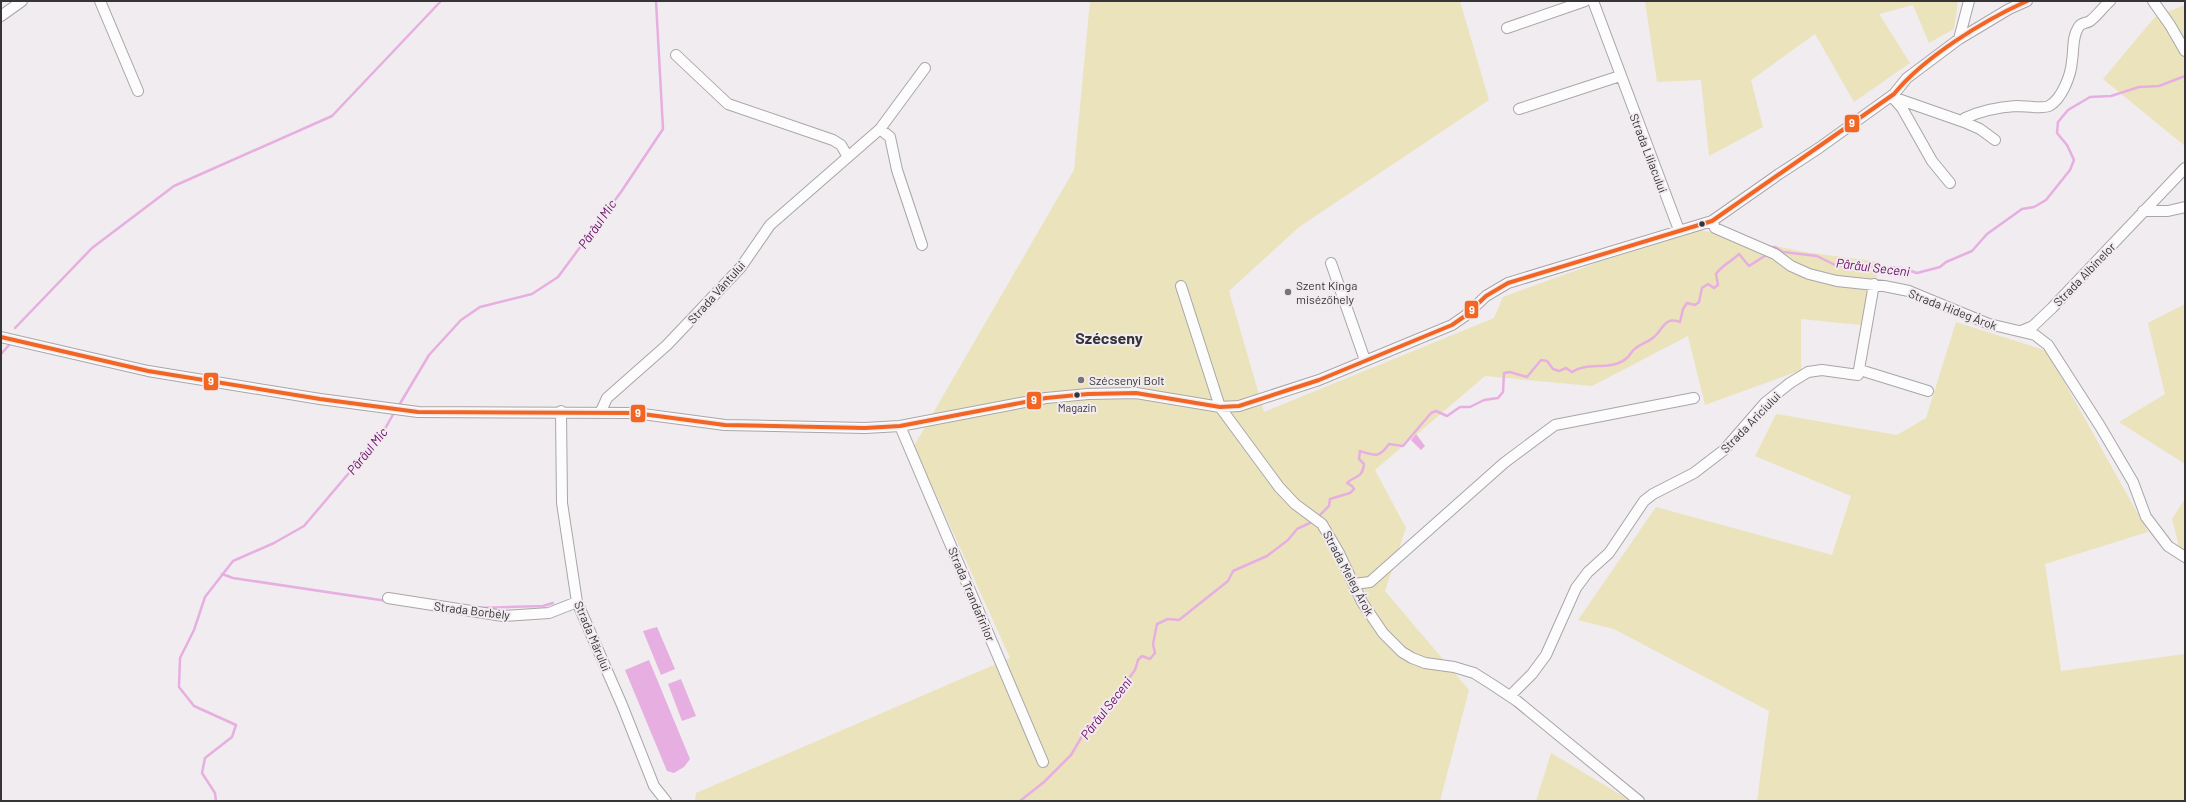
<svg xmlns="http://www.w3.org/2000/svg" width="2186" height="802" font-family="Barlow,sans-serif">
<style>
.green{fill:#ebe3bc}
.water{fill:#e7afe1}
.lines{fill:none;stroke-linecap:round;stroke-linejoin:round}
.stream{stroke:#e7afe1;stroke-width:2.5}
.minor-casing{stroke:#a8a6a8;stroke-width:12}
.minor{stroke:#fdfcfd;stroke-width:10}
.bus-1-casing{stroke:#f1ebf0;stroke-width:7}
.bus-1{stroke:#f26522;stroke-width:4}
.bus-dot{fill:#363436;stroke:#f1ebf0;stroke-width:1.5}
.poi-dot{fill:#777477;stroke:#f1ebf0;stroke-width:1.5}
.labels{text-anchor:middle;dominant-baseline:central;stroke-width:4;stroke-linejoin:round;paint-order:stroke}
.bus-label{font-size:11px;fill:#363436;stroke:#f1ebf0}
.street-label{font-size:12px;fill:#363436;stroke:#f1ebf0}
.poi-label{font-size:12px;fill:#363436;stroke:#f1ebf0;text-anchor:start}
.water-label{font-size:13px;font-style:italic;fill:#6b0b66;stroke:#f1ebf0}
.district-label{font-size:16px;font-weight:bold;fill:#363436;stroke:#f1ebf0}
.line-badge{stroke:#f1ebf0;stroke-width:1.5}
.badge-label{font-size:11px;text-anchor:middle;font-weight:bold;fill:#fff}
</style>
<rect width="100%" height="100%" fill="#f0ecef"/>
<path class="green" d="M 1090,1 L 1460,1 L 1489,100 L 1299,227 L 1229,291 L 1264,412 L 1494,318 L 1503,297 L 1599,262 L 1700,230 L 1804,252 L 1881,262 L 1861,325 L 1801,319 L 1801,370 L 1705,405 L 1688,336 L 1592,386 L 1485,376 L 1375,470 L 1406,528 L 1385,591 L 1469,690 L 1440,801 L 695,801 L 696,793 L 1010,658 L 914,446 L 1074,170 Z
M 1645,1 L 1958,1 L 1954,29 L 1929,43 L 1913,5 L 1879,14 L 1910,63 L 1854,102 L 1815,34 L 1751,80 L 1763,127 L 1709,156 L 1701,80 L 1657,82 Z
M 2185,5 L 2185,146 L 2103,79 L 2155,17 Z
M 2185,304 L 2185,464 L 2119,422 L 2165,394 L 2148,323 Z
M 1956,322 L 2047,351 L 2148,532 L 2045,564 L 2061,671 L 2185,654 L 2185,801 L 1757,801 L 1769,711 L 1614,629 L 1578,620 L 1656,507 L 1832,555 L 1851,496 L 1755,456 L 1776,414 L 1897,435 L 1926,418 Z
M 2185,499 L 2185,569 L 2172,519 Z
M 1551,753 L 1631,801 L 1536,801 Z"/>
<path class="water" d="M 1416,434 L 1425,446 L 1421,450 L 1411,440 Z
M 657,627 L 675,669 L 661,675 L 643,631 Z
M 649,660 L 690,759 L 684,767 L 674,773 L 667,771 L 625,670 Z
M 681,679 L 696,716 L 682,721 L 668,684 Z"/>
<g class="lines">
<path class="stream" d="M 1771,248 L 1775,247 L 1783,252 L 1817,256 L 1835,265 L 1902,268 L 1917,273 L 1940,267 L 1946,262 L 1972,251 L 1987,234 L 2022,209 L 2034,207 L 2046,200 L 2070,170 L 2074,160 L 2067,145 L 2057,133 L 2058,122 L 2068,110 L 2090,97 L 2111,96 L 2139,87 L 2159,86 L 2185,76
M 15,328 L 92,248 L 174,186 L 332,116 L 441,1
M 1,354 L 10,344
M 398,407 L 429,355 L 461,320 L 480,307 L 532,294 L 558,277 L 621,192 L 663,129 L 656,1
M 1317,518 L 1329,506 L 1330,499 L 1350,493 L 1354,489 L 1352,486 L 1347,483 C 1354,475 1362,480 1364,464 L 1359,459 L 1360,451 C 1376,456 1379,458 1389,444 L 1403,446 L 1431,413 L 1436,411 L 1447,416 L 1460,407 L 1470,407 L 1484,400 L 1498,398 L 1503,392 L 1504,373 L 1510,372 L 1527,377 L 1541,360 L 1547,361 L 1553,369 L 1559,371 L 1566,368 L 1572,372 C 1588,361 1613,372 1628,357 C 1631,354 1632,350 1636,348 C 1641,344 1648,342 1654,337 C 1663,330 1664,316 1680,322 L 1683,309 L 1687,303 L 1695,305 L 1699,302 L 1702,288 L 1708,284 L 1714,288 L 1718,285 L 1716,274 C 1722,265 1731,262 1739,254 L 1749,266 L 1768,254
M 222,574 L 233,578 L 387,601
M 480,608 L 543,606 L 553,603
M 216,801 L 215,793 L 202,773 L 205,758 L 232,737 L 236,725 L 194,706 L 179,687 L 180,658 L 194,630 L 205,597 L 233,561 L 274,543 L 304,526 L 382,434 L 395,411
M 1020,801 L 1044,782 L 1071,755 L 1088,726 L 1099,719 L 1135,670 L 1138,660 L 1142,656 L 1150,659 L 1155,653 L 1153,644 L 1157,624 L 1168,619 L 1179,620 L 1228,581 L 1233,571 L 1267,556 L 1288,540 L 1297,529 L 1314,521"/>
<g class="minor-casing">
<path id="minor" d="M 100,1 L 138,91
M 1593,1 L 1679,230
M 2153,1 L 2170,25 L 2185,51
M 1,16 L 22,1
M 1507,28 L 1585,1
M 1959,39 L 1969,1
M 676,55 L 728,104 L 833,140 L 841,145 L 848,157
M 1894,99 L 1901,100 L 1964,122 L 1965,118 C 1981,111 1999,107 2016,106 C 2025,106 2043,109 2049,106 C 2062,99 2071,75 2072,61 C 2074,49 2072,38 2078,28 C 2081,22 2085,24 2090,21 C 2097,16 2103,7 2110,1
M 1894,99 L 1902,108 L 1932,161 L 1950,183
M 1519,109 L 1620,76
M 1964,122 L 1980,129 L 1995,140
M 880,129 L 890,137 L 897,170 L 922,245
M 2143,211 L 2168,211 L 2185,207
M 1712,221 L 1715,228 L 1775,254 L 1791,266 L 1809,274 L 1837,281 L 1884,286 L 1909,291 L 1989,324 L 2035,335 L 2048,345 L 2100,426 L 2133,482 L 2146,517 L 2168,546 L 2185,557
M 1331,263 L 1365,360
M 1181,286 L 1220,407 L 1279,487 L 1295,504 L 1322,524 L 1339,553 L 1362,602 L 1383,633 L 1402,652 L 1412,658 L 1425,663 L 1454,667 L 1474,673 L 1493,685 L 1517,701 L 1639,801
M 2021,331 L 2033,326 L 2052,308 L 2185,168
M 1,337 L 148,371 L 320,399 L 418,412 L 635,413 L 725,425 L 865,428 L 900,426 L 1046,398 L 1088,394 L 1136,393 L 1220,407 L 1239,406 L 1319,380 L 1452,325 L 1465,316 L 1486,296 L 1508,283 L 1712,221 L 1779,174 L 1819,148 L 1894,94 L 1907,78 L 1959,39 L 2009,9 L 2027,1
M 1860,370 L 1928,391
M 561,411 L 562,503 L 577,602 L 622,705 L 654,786 L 666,801
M 601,411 L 607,398 L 667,345 L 741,267 L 770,225 L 880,129 L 925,68
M 900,426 L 1043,762
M 1354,584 L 1370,582 L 1504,463 L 1555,425 L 1694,398
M 388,598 L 503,616 L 549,613 L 577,602
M 1510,696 L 1532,674 L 1546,655 L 1576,588 L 1588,572 L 1609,553 L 1644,501 L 1653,494 L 1694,473 L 1724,450 L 1765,403 L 1790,383 L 1808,372 L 1822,370 L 1858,375 L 1874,284"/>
</g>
<use href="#minor" class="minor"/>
<g class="bus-1-casing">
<path id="bus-1" d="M 1,337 L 148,371 L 320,399 L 418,412 L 635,413 L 725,425 L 865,428 L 900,426 L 1046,398 L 1088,394 L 1136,393 L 1220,407 L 1239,406 L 1319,380 L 1452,325 L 1465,316 L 1486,296 L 1508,283 L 1712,221 L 1894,94 C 1924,57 1983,21 2027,1"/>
</g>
<use href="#bus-1" class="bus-1"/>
</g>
<g class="bus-dot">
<circle cx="1702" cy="224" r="3.5"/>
<circle cx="1077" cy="395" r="3.5"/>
</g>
<g class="poi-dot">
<circle cx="1288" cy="292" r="4"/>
<circle cx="1081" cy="380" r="4"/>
</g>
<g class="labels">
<g class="bus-label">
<text x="1077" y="407">Magazin</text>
</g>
<g class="street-label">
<text transform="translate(1649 153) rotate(69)">Strada Liliacului</text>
<text transform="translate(2084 274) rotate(-46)">Strada Albinelor</text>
<text transform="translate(716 292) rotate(-48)">Strada Vântului</text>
<text transform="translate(1953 309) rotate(21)">Strada Hideg Árok</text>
<text transform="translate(1750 422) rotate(-46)">Strada Ariciului</text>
<text transform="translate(1349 573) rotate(62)">Strada Meleg Árok</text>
<text transform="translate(972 594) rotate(67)">Strada Trandafirilor</text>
<text transform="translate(472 610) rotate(7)">Strada Borbély</text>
<text transform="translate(593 636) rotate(67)">Strada Mărului</text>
</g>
<g class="poi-label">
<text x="1296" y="285">Szent Kinga<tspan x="1296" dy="14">misézőhely</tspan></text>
<text x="1089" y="380">Szécsenyi Bolt</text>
</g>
<g class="water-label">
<text transform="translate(597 224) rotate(-55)">Pârâul Mic</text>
<text transform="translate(1873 267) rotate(7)">Pârâul Seceni</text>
<text transform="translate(367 451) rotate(-51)">Pârâul Mic</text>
<text transform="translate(1106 708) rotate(-52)">Pârâul Seceni</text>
</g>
<g class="district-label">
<text x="1109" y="337">Szécseny</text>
</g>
</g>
<g class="line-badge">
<rect x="1844" y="114" width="16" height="19" rx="4" fill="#f26522"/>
<rect x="1464" y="300" width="15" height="19" rx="4" fill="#f26522"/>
<rect x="203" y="372" width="16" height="19" rx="4" fill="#f26522"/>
<rect x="1026" y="391" width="16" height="19" rx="4" fill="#f26522"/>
<rect x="630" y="404" width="16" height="19" rx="4" fill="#f26522"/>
</g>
<g class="badge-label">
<text x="1852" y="127">9</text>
<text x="1472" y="314">9</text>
<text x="211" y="385">9</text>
<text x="1034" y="404">9</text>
<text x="638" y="417">9</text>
</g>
<rect width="2186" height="802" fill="none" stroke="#363436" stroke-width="4"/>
</svg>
